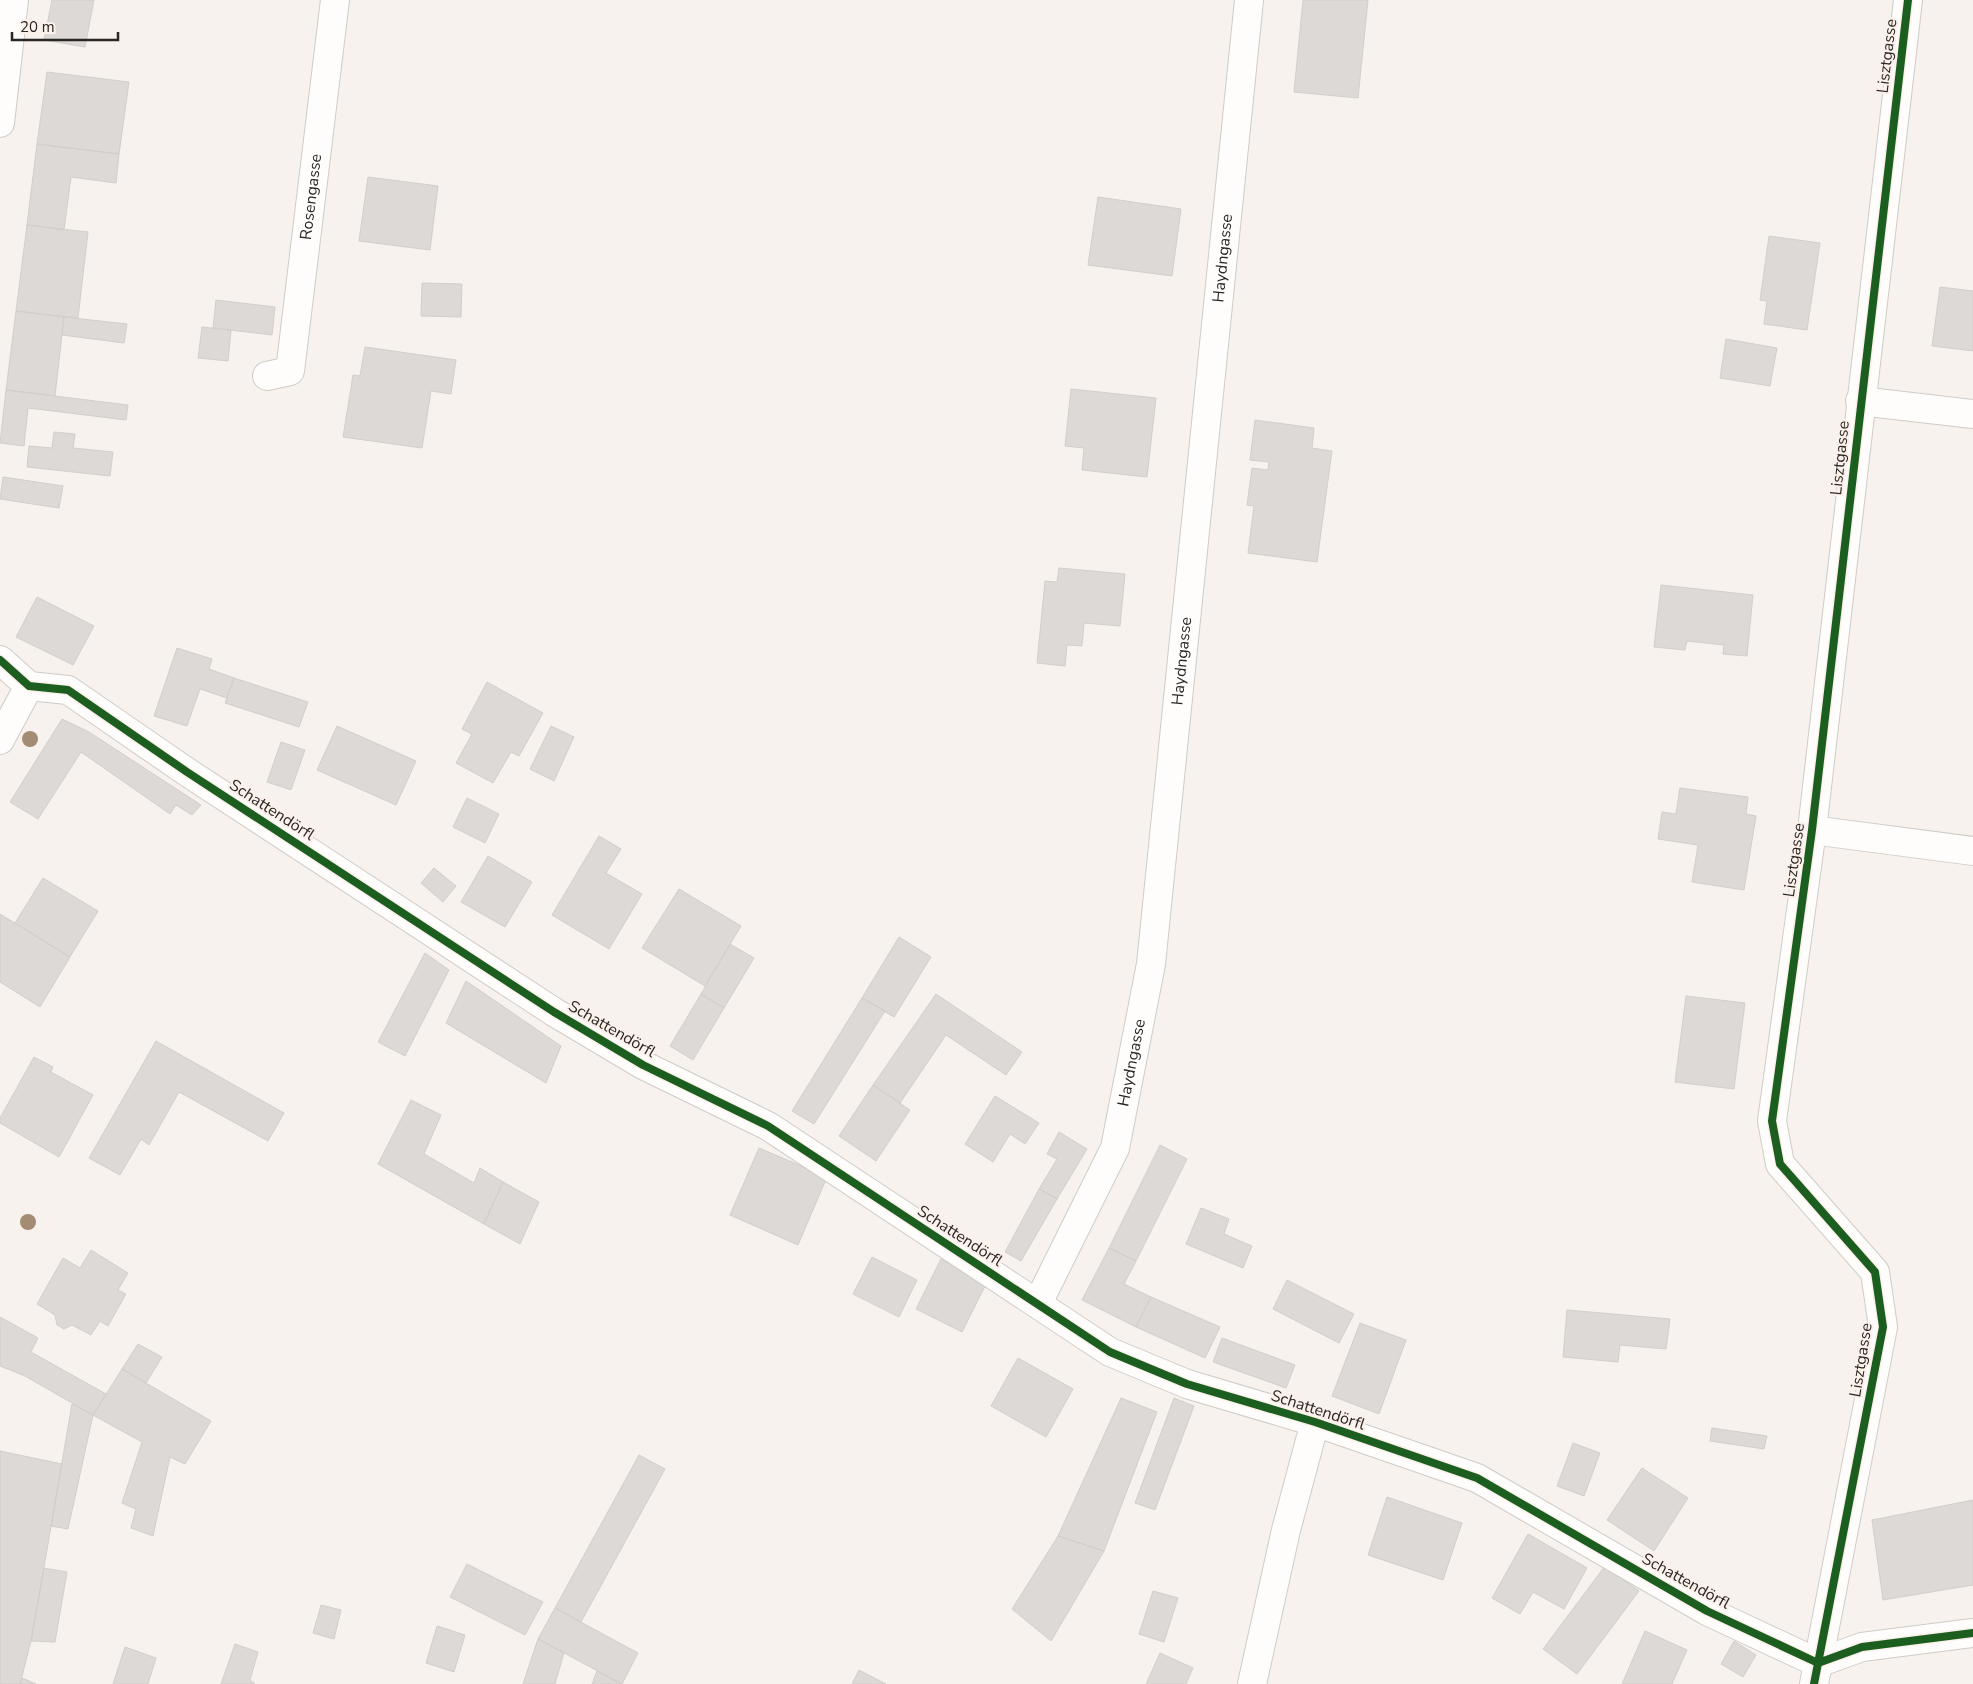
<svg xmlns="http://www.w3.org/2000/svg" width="1973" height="1684" font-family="'Nunito Sans',sans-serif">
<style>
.building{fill:#ddd9d6;stroke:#d2ceca}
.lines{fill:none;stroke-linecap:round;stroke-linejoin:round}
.street-casing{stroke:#cfccc8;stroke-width:30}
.street{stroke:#fefdfc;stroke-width:28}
.cycleway-casing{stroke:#fbf1ea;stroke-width:11}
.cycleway{stroke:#1b5e20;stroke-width:8}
.tree{fill:#a48b74}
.labels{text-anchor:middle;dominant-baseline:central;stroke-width:4.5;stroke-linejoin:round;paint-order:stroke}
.street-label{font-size:16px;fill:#2a2623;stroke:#fbf1ea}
</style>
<rect width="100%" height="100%" fill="#f7f2ee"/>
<path class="building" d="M 52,0 L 94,0 L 85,47 L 44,40 Z
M 1303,0 L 1368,0 L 1358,98 L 1294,92 Z
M 47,72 L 129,82 L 119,154 L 37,144 Z
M 37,144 L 119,154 L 116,183 L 71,177 L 64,230 L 27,225 Z
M 368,177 L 438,186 L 430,250 L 359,241 Z
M 1098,197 L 1181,209 L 1172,276 L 1088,265 Z
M 27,225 L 88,232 L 78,318 L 16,311 Z
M 1769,236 L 1820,243 L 1807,330 L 1764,324 L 1767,301 L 1760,300 Z
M 422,283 L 462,284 L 461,317 L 421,316 Z
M 1940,287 L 1973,291 L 1973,351 L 1932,346 Z
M 216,300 L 275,307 L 272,335 L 213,328 Z
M 16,311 L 64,317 L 55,396 L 6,390 Z
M 64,317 L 127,324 L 124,343 L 62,335 Z
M 202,327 L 231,330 L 228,361 L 198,358 Z
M 1726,339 L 1777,348 L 1770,386 L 1720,378 Z
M 365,347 L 456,360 L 451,394 L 431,391 L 422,448 L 343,437 L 353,375 L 360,376 Z
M 1071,389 L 1156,398 L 1147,477 L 1082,470 L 1084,448 L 1065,446 Z
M 6,390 L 128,405 L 126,420 L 28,408 L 24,446 L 0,443 Z
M 1255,420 L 1314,428 L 1312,448 L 1332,451 L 1317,562 L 1248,553 L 1254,506 L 1247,505 L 1252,468 L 1268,470 L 1269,462 L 1250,460 Z
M 54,432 L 75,434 L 73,448 L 113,452 L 110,476 L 27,467 L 29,446 L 52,448 Z
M 3,477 L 63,486 L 59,508 L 0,499 Z
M 1059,568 L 1125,574 L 1120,626 L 1084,623 L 1082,646 L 1067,645 L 1065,666 L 1037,663 L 1045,581 L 1057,582 Z
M 1661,585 L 1753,595 L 1747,656 L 1723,654 L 1724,645 L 1687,641 L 1685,650 L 1654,647 Z
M 37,597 L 94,626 L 73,665 L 16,637 Z
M 177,648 L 212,659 L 209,669 L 234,678 L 227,698 L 200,689 L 187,726 L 154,716 Z
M 234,678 L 308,702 L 299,727 L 225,703 Z
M 487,682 L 543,713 L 519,756 L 511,752 L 493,783 L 456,763 L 472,734 L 462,729 Z
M 62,719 L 89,732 L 201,805 L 192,815 L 176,805 L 170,814 L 81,752 L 38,819 L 10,802 Z
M 337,726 L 416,761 L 396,805 L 317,770 Z
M 551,726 L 574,737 L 554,781 L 530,769 Z
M 281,742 L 305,750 L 291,790 L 267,782 Z
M 1680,788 L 1748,797 L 1746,814 L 1756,816 L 1744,890 L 1692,882 L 1698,845 L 1658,839 L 1662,812 L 1676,814 Z
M 467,798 L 499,814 L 485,843 L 453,827 Z
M 599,836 L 621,849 L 606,873 L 642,894 L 609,949 L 552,915 Z
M 488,856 L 532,882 L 505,927 L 461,902 Z
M 434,868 L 456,886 L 443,902 L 421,883 Z
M 43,878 L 98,911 L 70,957 L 15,923 Z
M 679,889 L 741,926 L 705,986 L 642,948 Z
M 0,914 L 70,957 L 40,1007 L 0,982 Z
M 899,937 L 931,957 L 894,1017 L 862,998 Z
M 730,944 L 754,958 L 724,1008 L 701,994 Z
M 425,953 L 449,970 L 405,1056 L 378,1042 Z
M 466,981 L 561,1046 L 546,1083 L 446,1023 Z
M 701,994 L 724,1008 L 693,1060 L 670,1046 Z
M 936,994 L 1022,1052 L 1006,1075 L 946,1035 L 900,1103 L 873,1085 Z
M 1686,996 L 1745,1003 L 1734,1089 L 1675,1082 Z
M 862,998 L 885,1011 L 814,1124 L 792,1111 Z
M 156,1041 L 284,1113 L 268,1141 L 179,1092 L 149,1145 L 141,1139 L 120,1175 L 89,1158 Z
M 34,1057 L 53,1067 L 51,1072 L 93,1095 L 59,1157 L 0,1123 L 0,1118 Z
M 873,1085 L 910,1110 L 876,1161 L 839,1136 Z
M 995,1096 L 1039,1123 L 1025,1144 L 1010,1134 L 993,1162 L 965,1144 Z
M 411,1100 L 441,1115 L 424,1154 L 474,1183 L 480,1168 L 503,1182 L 484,1224 L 378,1164 Z
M 1059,1132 L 1087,1149 L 1057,1199 L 1039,1189 L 1057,1159 L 1047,1154 Z
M 1160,1145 L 1187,1159 L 1136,1261 L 1109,1248 Z
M 759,1148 L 827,1177 L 798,1245 L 730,1215 Z
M 503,1182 L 539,1202 L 520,1244 L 484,1224 Z
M 1039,1189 L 1057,1199 L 1021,1261 L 1005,1252 Z
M 1201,1208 L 1229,1219 L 1224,1234 L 1252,1246 L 1243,1268 L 1186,1244 Z
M 1109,1248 L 1136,1261 L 1124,1284 L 1151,1297 L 1136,1327 L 1082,1300 Z
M 91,1250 L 128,1273 L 118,1290 L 126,1294 L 108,1326 L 100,1321 L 91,1335 L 72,1325 L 64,1329 L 57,1325 L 55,1315 L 37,1304 L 63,1258 L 80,1268 Z
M 872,1257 L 917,1280 L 899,1317 L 853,1294 Z
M 941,1259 L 987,1282 L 962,1332 L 916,1309 Z
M 1287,1280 L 1354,1314 L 1339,1343 L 1273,1309 Z
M 1151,1297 L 1220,1327 L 1205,1358 L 1136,1327 Z
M 1567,1310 L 1670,1319 L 1666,1349 L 1620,1345 L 1618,1362 L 1563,1357 Z
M 0,1317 L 38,1338 L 31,1352 L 106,1394 L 93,1415 L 25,1376 L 0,1366 Z
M 1360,1323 L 1406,1340 L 1379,1414 L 1332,1396 Z
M 1222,1338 L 1295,1365 L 1286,1388 L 1213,1362 Z
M 138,1344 L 162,1357 L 146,1383 L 122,1369 Z
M 1018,1358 L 1073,1389 L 1046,1437 L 991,1406 Z
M 122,1369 L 211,1421 L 185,1464 L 170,1457 L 153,1536 L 131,1528 L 136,1509 L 122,1503 L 142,1442 L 93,1415 Z
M 1121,1398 L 1157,1412 L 1104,1551 L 1058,1536 Z
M 1174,1398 L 1194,1406 L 1155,1510 L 1135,1503 Z
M 72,1404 L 93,1415 L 68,1529 L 51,1526 Z
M 1712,1428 L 1767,1436 L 1764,1449 L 1710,1441 Z
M 1573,1443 L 1600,1453 L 1584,1496 L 1557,1486 Z
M 0,1451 L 62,1464 L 31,1641 L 20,1684 L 0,1684 Z
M 639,1455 L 665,1469 L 581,1622 L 555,1608 Z
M 1642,1468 L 1688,1498 L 1654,1551 L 1607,1520 Z
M 1387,1497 L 1462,1523 L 1443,1580 L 1368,1555 Z
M 1973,1500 L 1973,1585 L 1883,1600 L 1872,1520 Z
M 1528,1534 L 1587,1568 L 1564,1609 L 1533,1592 L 1520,1614 L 1492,1598 Z
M 1058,1536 L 1104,1551 L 1051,1641 L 1012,1609 Z
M 467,1564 L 543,1602 L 525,1635 L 450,1597 Z
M 1605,1566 L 1639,1591 L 1577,1674 L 1543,1649 Z
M 44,1568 L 67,1572 L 55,1642 L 31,1641 Z
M 1153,1591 L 1178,1598 L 1164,1642 L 1139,1634 Z
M 321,1605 L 341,1610 L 334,1639 L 313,1633 Z
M 555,1608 L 638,1653 L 622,1684 L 538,1639 Z
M 437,1626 L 465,1635 L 454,1672 L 426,1663 Z
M 1645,1631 L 1687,1650 L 1672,1684 L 1622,1684 Z
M 538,1639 L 564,1653 L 555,1684 L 523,1684 Z
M 1734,1641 L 1756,1655 L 1743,1677 L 1721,1664 Z
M 235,1644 L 258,1652 L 250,1680 L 255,1684 L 221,1684 Z
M 125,1647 L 156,1658 L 148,1684 L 113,1684 Z
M 1160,1653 L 1193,1668 L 1186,1684 L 1146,1684 Z
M 859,1670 L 886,1684 L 852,1684 Z
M 597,1671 L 621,1684 L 592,1684 Z
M 22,1678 L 36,1684 L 20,1684 Z"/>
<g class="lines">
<g class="street-casing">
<g id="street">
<path d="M 0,123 L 14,0"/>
<path id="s1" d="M 267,376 L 290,371 L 335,0"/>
<path d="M 1860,401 L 1973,414"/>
<path d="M 0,660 L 29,686 L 68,690 L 187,772 L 554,1012 L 643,1065 L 768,1126 L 1110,1352 L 1187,1384 L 1315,1422 L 1477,1478 L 1707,1611 L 1818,1663 L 1862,1647 L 1973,1633"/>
<path d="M 0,740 L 29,686"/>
<path d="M 1812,830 L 1973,851"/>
<path id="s2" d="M 1038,1303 L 1115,1148 L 1151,964 L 1249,0"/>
<path d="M 1252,1684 L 1286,1530 L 1315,1422"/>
<path d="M 1814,1684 L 1883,1327 L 1875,1272 L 1780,1164 L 1772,1121 L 1812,830 L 1908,0"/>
</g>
</g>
<use href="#street" class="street"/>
<g class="cycleway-casing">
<path id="cycleway" d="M 0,660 L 29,686 L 68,690 L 187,772 L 554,1012 L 643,1065 L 768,1126 L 1110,1352 L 1187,1384 L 1315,1422 L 1477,1478 L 1707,1611 L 1818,1663 L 1862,1647 L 1973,1633
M 1814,1684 L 1883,1327 L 1875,1272 L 1780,1164 L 1772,1121 L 1812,830 L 1908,0"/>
</g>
<use href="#cycleway" class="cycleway"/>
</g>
<g class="tree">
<circle cx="30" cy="739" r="8"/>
<circle cx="28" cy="1222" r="8"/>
</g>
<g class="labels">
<g class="street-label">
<text transform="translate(1887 56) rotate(-83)">Lisztgasse</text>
<text stroke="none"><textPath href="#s1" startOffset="199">Rosengasse</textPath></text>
<text stroke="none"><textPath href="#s2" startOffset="1070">Haydngasse</textPath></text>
<text transform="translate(1840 458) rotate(-84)">Lisztgasse</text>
<text stroke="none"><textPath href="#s2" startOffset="665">Haydngasse</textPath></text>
<text transform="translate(272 810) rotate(33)">Schattendörfl</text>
<text transform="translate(1794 860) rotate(-82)">Lisztgasse</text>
<text transform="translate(612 1029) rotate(30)">Schattendörfl</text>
<text stroke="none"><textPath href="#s2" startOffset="260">Haydngasse</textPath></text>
<text transform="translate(960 1236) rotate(33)">Schattendörfl</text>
<text transform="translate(1861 1360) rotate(-81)">Lisztgasse</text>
<text transform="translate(1318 1410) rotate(18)">Schattendörfl</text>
<text transform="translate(1686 1581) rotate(29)">Schattendörfl</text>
</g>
</g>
<path d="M12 32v8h106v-8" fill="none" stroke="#2a2623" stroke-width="2.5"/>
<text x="20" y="32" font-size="15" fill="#2a2623" stroke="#fbf1ea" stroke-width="4" paint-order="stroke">20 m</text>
</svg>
